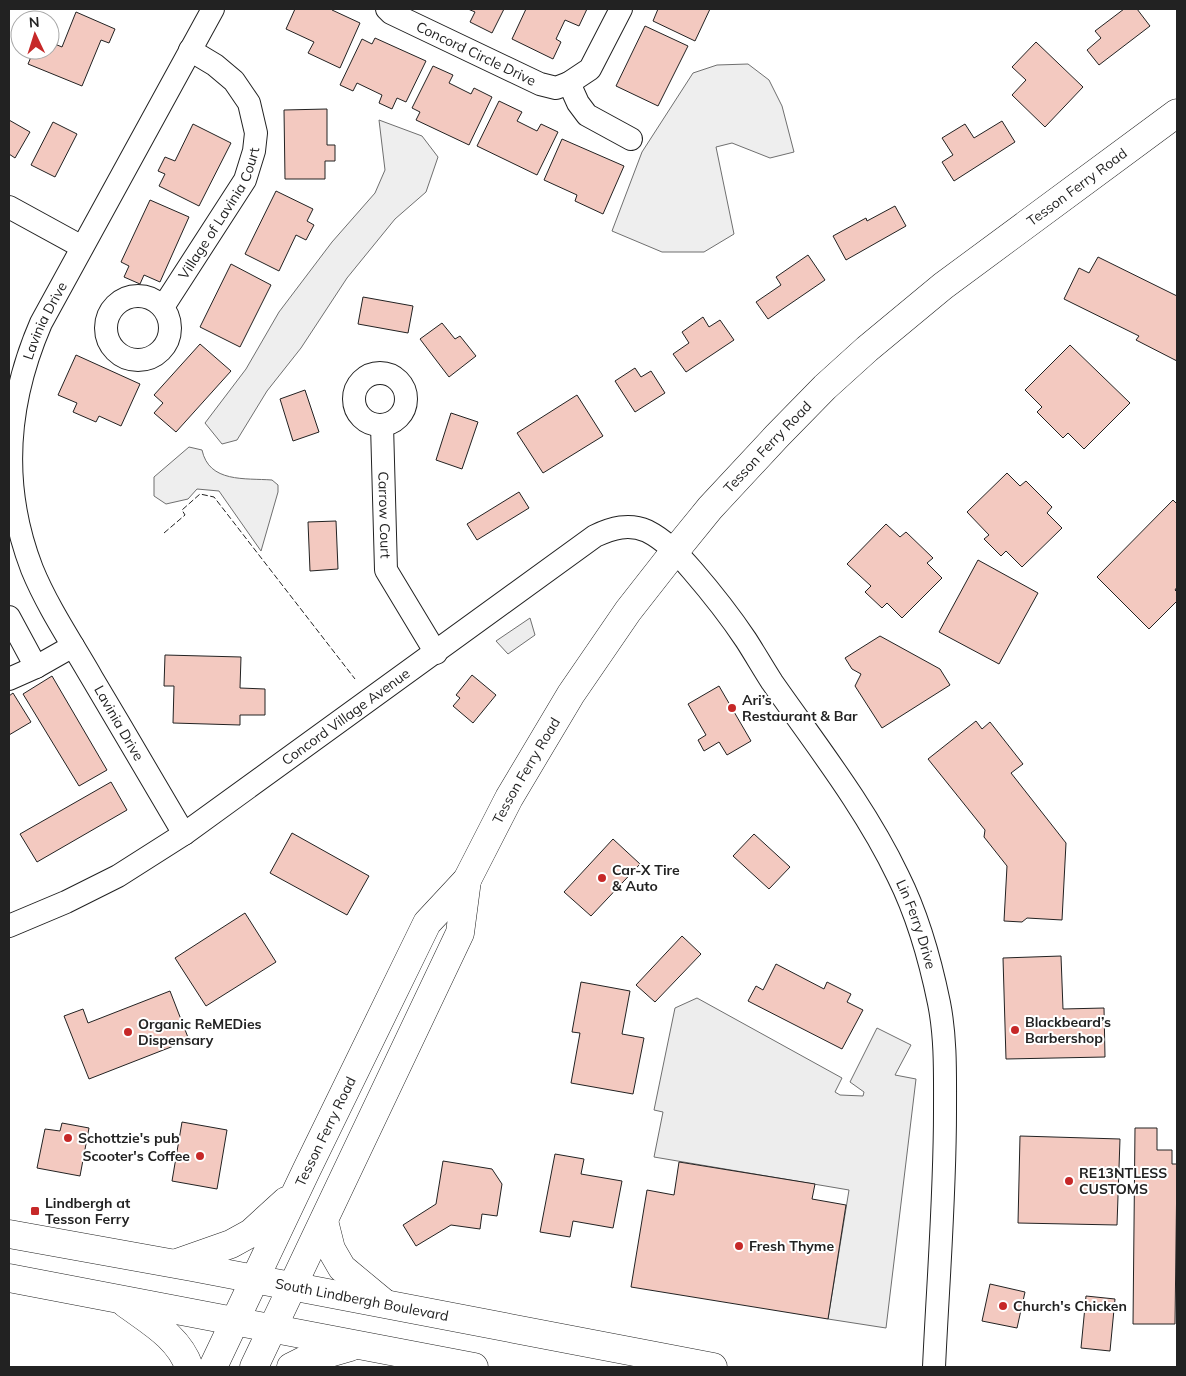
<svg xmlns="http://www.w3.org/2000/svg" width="1186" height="1376" font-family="Mulish,sans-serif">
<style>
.green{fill:#eee;stroke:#6f6f6f}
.parking{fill:#ededed;stroke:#6f6f6f}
.building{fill:#f3c9c0;stroke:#222}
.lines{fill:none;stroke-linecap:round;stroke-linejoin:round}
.minor-casing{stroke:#222;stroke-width:24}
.major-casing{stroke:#222;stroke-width:29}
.minor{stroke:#fff;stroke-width:22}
.major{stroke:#fff;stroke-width:28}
.fence{stroke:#222;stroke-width:1;stroke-dasharray:6 2.5;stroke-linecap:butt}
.poi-dot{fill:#c62828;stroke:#fff;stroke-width:2}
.labels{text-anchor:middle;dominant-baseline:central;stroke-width:4;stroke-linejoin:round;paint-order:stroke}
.street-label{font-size:14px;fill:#222;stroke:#fff}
.poi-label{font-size:14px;font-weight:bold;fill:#222;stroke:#fff;text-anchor:start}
</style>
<rect width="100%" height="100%" fill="#fff"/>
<path class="green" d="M 748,64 L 769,80 L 782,106 L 794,152 L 770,158 L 732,143 L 716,147 L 734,234 L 704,252 L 662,252 L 612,231 L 642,152 L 693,73 L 717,65 Z
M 379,120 L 422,136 L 438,157 L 426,192 L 395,219 L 347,278 L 301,348 L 267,391 L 237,440 L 222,444 L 205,423 L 246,369 L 279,312 L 332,242 L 375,193 L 385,170 Z
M 189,447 L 202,450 C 209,483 245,478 272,480 L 278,485 L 278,492 L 261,551 L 219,491 L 197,489 L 188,499 L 166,504 L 154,496 L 154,477 Z"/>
<path class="parking" d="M 530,618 L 535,635 L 508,654 L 496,641 Z
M 697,998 L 842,1078 L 835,1092 L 840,1095 L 863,1096 L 864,1092 L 850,1082 L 877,1028 L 911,1045 L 895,1075 L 916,1079 L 886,1328 L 828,1319 L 849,1190 L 654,1157 L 663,1112 L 654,1110 L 675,1008 Z"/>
<path class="building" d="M 295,9 L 333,9 L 332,10 L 360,23 L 340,68 L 308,53 L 314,42 L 286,29 Z
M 468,9 L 504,9 L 492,33 L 470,22 L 475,12 Z
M 526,9 L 587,9 L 579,26 L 565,20 L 556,39 L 561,42 L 553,59 L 512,39 Z
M 658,9 L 710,9 L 695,41 L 653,21 Z
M 1124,9 L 1137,9 L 1150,26 L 1099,65 L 1087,50 L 1101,38 L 1095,31 Z
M 76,12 L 115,29 L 109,43 L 101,40 L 82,86 L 28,64 L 34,50 L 50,50 L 50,42 L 62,47 Z
M 645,26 L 688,46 L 658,106 L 616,86 Z
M 375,38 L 426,61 L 406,102 L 397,98 L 392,109 L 379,103 L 382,95 L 357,83 L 353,91 L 340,85 L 362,39 L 372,44 Z
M 1036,42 L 1083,87 L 1045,127 L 1012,95 L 1026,80 L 1012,67 Z
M 433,66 L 453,75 L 449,83 L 471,94 L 474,88 L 492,97 L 469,145 L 416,120 L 420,112 L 412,108 Z
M 499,101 L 522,112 L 517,121 L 537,131 L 541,124 L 558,132 L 537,175 L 477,146 Z
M 327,109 L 327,145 L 335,145 L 335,161 L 325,161 L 325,179 L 285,179 L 284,110 Z
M 9,120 L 30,132 L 15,158 L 9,154 Z
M 1002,121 L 1015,142 L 954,181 L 942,162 L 953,155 L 942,138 L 965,124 L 974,138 Z
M 53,122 L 77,134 L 55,177 L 31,165 Z
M 193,124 L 231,143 L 199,206 L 159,186 L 165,174 L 158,171 L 165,157 L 175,161 Z
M 562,139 L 624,166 L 603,214 L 575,201 L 577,195 L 544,180 Z
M 276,191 L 313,209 L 307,221 L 314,225 L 306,240 L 296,235 L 279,271 L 245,254 Z
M 150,200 L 189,217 L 160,282 L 144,275 L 140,284 L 124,277 L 129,266 L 121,262 Z
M 895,206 L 906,226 L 846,260 L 833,236 L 866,218 L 867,221 Z
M 808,255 L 825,280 L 768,319 L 756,302 L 781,285 L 776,277 Z
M 1098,257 L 1177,296 L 1177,361 L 1136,340 L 1139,336 L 1064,299 L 1079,268 L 1089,273 Z
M 231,264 L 271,285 L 240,347 L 200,327 Z
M 363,297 L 413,306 L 408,333 L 358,324 Z
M 703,317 L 709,327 L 720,320 L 734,340 L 686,372 L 673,354 L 689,343 L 682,332 Z
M 442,323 L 455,339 L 460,336 L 476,356 L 449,377 L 420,339 Z
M 200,344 L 231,371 L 176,432 L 154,413 L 163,403 L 154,395 Z
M 1070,345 L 1130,403 L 1084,449 L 1068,433 L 1063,438 L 1037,412 L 1042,407 L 1025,390 Z
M 76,355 L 140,384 L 121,426 L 99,416 L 96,422 L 73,412 L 77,403 L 58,395 Z
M 635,368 L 641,377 L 651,371 L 665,393 L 635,412 L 615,381 Z
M 305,390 L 319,432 L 293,441 L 280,399 Z
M 577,395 L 603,436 L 543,473 L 517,433 Z
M 451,413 L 478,422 L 462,469 L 436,460 Z
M 1007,473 L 1020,486 L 1026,481 L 1052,507 L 1047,513 L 1062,528 L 1022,567 L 1006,551 L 1001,556 L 984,539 L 989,535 L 967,512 Z
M 519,492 L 529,508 L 477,540 L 467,524 Z
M 1173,500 L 1177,504 L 1177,587 L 1175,590 L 1177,592 L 1177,601 L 1149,629 L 1097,577 Z
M 336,521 L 338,569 L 310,571 L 308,522 Z
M 886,524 L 900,537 L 906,532 L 933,558 L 927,563 L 942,578 L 902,618 L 887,603 L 882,608 L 865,592 L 871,586 L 847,564 Z
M 978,560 L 1038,593 L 999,664 L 939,632 Z
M 880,636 L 940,669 L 950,685 L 882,728 L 855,686 L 861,674 L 852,669 L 845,658 Z
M 165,655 L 241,657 L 240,688 L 265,689 L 265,715 L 240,715 L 240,725 L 173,723 L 174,686 L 164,686 Z
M 472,675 L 496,695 L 473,723 L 453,706 L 460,698 L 456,695 Z
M 52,676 L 107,770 L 79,786 L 23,694 Z
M 719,686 L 751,741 L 727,755 L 719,742 L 704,751 L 698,740 L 706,735 L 688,704 Z
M 13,693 L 31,722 L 9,735 L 9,696 Z
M 976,721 L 982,729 L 990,722 L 1023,764 L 1011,773 L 1066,843 L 1062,920 L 1027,918 L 1022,922 L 1004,921 L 1007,866 L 984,837 L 985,830 L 928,759 Z
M 111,782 L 127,810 L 37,862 L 20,834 Z
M 292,833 L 369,876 L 347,915 L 270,873 Z
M 754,834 L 790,867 L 769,889 L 733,856 Z
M 613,839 L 640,864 L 591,916 L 564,892 Z
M 245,913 L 276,962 L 206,1006 L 175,958 Z
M 682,936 L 701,954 L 655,1002 L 636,985 Z
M 1061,956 L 1063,1009 L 1104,1008 L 1105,1057 L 1006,1059 L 1003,958 Z
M 776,964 L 824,989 L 827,982 L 851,994 L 847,1002 L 863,1010 L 842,1049 L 748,1001 L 756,986 L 763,990 Z
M 581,982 L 630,991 L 622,1034 L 644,1038 L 633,1094 L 571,1083 L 580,1033 L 572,1032 Z
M 170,991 L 189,1040 L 89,1079 L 64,1016 L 83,1009 L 88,1023 Z
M 182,1122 L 227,1130 L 217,1189 L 172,1181 Z
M 62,1123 L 89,1128 L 80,1176 L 37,1168 L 45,1129 L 60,1131 Z
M 1135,1128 L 1157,1128 L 1157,1150 L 1172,1150 L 1172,1164 L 1177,1164 L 1175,1324 L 1133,1324 Z
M 1020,1136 L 1120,1139 L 1117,1225 L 1018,1223 Z
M 555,1154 L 584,1159 L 581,1174 L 622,1181 L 613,1228 L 573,1221 L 570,1237 L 540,1232 Z
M 443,1161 L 492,1169 L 502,1184 L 497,1216 L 482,1214 L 480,1229 L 451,1225 L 416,1246 L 403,1225 L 436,1204 Z
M 679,1162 L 815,1184 L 812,1199 L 846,1205 L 828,1319 L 631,1287 L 647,1190 L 674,1195 Z
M 990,1284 L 1025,1292 L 1017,1328 L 982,1321 Z
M 1086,1296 L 1115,1299 L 1110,1351 L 1081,1348 Z"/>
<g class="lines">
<g class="minor-casing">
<g id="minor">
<path id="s1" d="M 387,9 L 391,13 L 540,84 L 556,88 L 569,83 L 590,69 L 621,9"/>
<path d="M 569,83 L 578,103 L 587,115 L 631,139"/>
<path d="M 9,207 L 82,247"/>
<circle cx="138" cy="328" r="32"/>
<path id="s2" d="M 163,307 L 245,180 L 254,151 L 256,133 L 249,103 L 234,81 L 215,65 L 190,50"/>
<circle cx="380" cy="399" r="26"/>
<path id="s3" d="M 382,425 L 386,570 L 436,653"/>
<path d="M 9,617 L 36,667"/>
<path d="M 9,679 L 36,667 L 73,646"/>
<path id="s4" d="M 184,834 C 154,783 123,730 92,678 C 72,643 48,608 32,569 C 0,486 6,404 41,323 L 213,9"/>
<path id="s5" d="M 9,926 L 66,902 L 118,876 L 184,834 L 595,536 C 612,528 629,523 647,531 C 665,540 679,555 692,570 C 711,592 730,616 746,640 C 755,654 763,668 772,682 C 816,745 865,807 898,876 C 918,916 930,959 939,1003 C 946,1038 945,1075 945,1111 C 945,1197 938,1282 934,1367"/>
</g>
</g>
<g class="major-casing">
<g id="major">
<path d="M 324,1221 L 331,1249 L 342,1268 L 383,1302"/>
<path id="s6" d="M 9,1234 L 192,1267 L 713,1367"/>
<path d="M 177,1263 L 231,1244 L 251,1233 L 286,1201"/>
<path d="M 9,1278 L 474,1367"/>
<path d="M 125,1303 C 149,1321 179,1337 189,1367"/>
<path id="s7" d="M 213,1367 L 307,1169 L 427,923 L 467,880 L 509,798 L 571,694 L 628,611 L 675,551 L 710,508 L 777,436 L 825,387 L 867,349 L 943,286 L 1177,113"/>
<path d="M 254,1367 L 460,933 L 467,880"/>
<path d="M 291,1367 L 305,1360 L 350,1347"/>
</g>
</g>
<use href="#minor" class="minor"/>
<use href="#major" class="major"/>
<path class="fence" d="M 164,533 L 185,515 L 182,510 L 200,494 L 214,497 L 355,679"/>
</g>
<g class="poi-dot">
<circle cx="732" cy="708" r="5"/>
<circle cx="602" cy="878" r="5"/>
<circle cx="1015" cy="1030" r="5"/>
<circle cx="128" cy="1032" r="5"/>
<circle cx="68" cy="1138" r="5"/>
<circle cx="200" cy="1156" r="5"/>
<circle cx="1069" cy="1181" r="5"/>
<rect x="30" y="1206" width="10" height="10" rx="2.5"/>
<circle cx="739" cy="1246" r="5"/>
<circle cx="1003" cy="1306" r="5"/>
</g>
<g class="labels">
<g class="street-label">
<text stroke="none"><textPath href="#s1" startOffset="100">Concord Circle Drive</textPath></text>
<text stroke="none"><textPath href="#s7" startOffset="1486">Tesson Ferry Road</textPath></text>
<text stroke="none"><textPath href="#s2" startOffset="110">Village of Lavinia Court</textPath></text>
<text stroke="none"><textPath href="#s4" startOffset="562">Lavinia Drive</textPath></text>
<text stroke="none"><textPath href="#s7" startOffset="1081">Tesson Ferry Road</textPath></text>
<text stroke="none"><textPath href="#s3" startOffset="90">Carrow Court</textPath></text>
<text stroke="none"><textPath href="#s5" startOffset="398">Concord Village Avenue</textPath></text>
<text transform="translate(119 723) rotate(60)">Lavinia Drive</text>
<text stroke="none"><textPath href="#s7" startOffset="676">Tesson Ferry Road</textPath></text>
<text stroke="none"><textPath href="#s5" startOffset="1241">Lin Ferry Drive</textPath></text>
<text stroke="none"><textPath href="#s7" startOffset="261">Tesson Ferry Road</textPath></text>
<text stroke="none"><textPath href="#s6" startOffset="359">South Lindbergh Boulevard</textPath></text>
</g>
<g class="poi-label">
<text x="742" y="700">Ari’s<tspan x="742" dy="16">Restaurant &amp; Bar</tspan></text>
<text x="612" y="870">Car-X Tire<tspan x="612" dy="16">&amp; Auto</tspan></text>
<text x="1025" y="1022">Blackbeard’s<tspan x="1025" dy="16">Barbershop</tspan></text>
<text x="138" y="1024">Organic ReMEDies<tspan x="138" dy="16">Dispensary</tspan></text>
<text x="78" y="1138">Schottzie's pub</text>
<text x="190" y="1156" text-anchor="end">Scooter's Coffee</text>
<text x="1079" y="1173">RE13NTLESS<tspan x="1079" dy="16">CUSTOMS</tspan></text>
<text x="45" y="1203">Lindbergh at<tspan x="45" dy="16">Tesson Ferry</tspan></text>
<text x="749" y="1246">Fresh Thyme</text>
<text x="1013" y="1306">Church's Chicken</text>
</g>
</g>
<rect width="1186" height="1376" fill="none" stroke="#222222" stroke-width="20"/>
<g transform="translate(35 35) rotate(356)"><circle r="24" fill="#ffffff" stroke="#a7a7a7"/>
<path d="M0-4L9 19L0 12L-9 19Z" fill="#c62828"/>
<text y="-8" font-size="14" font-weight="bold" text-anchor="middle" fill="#222222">N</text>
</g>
</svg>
